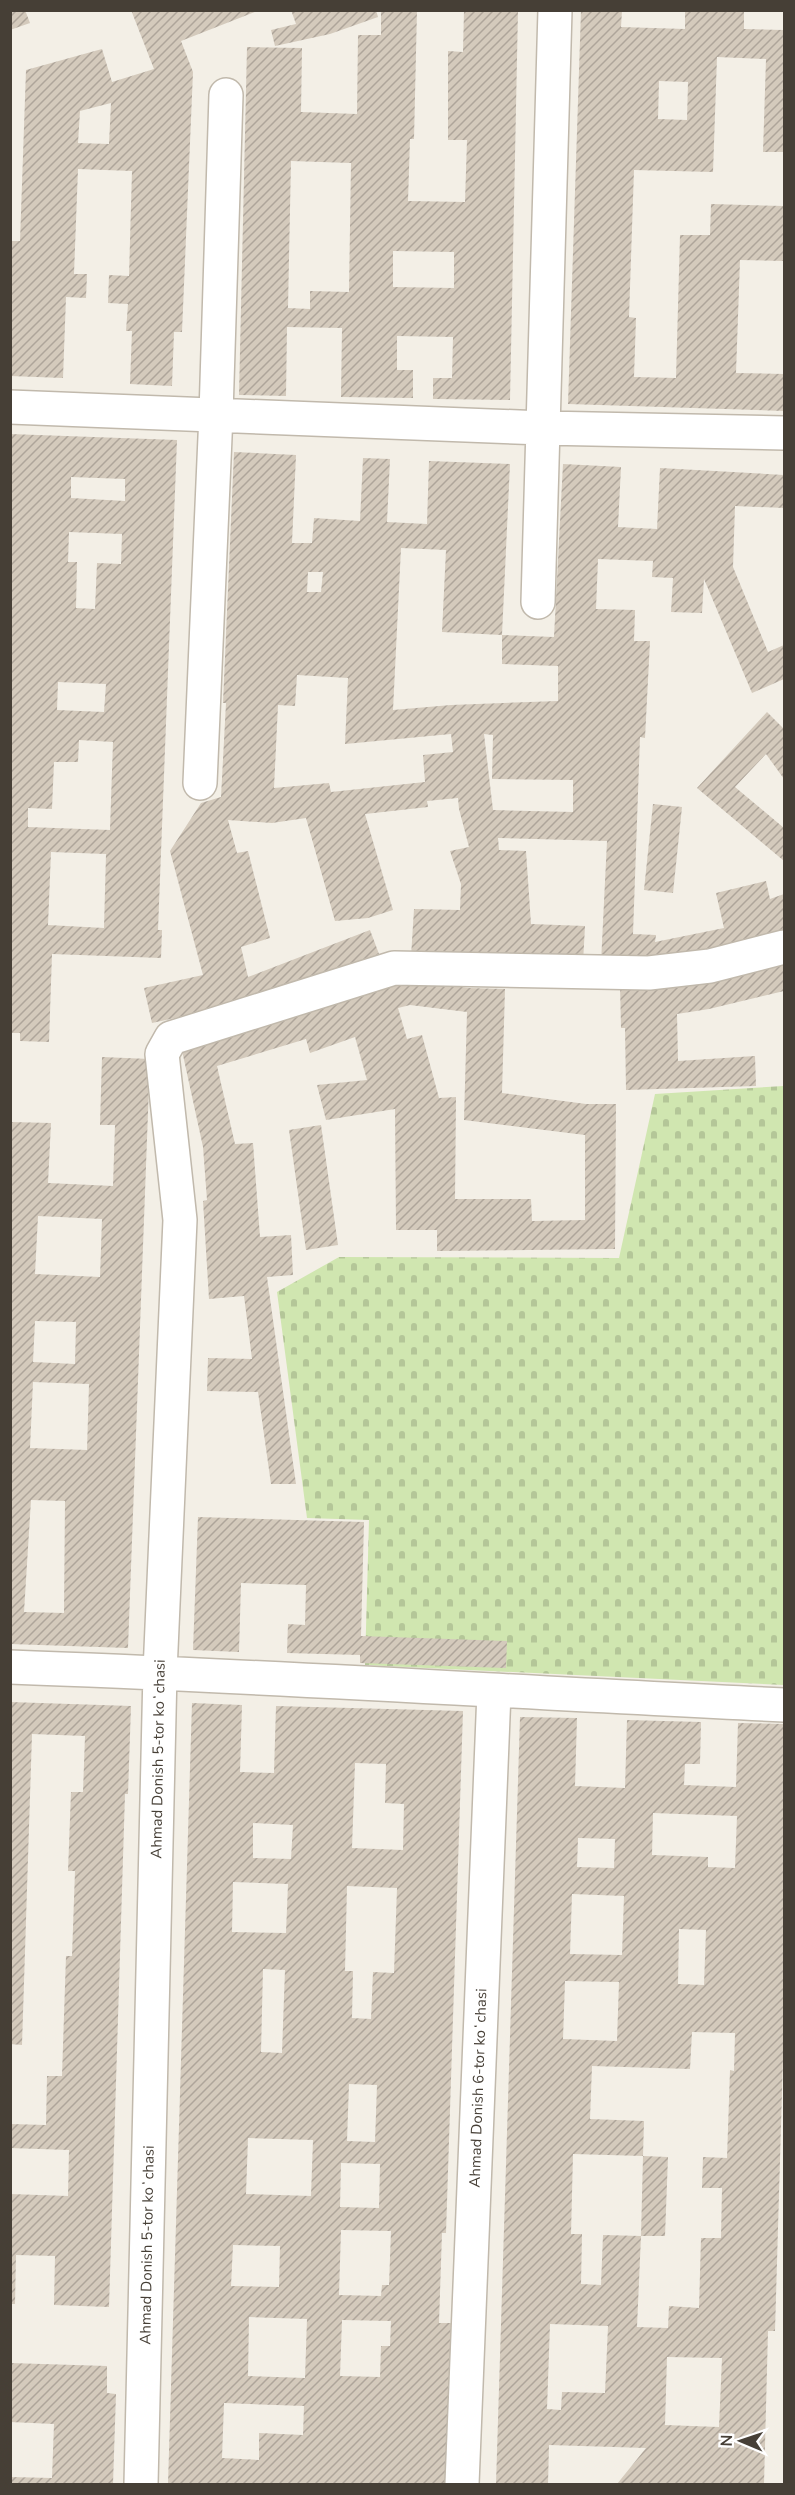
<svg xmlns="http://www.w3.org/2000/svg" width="795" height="2495" font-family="'Nunito Sans',sans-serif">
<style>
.cemetery{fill:url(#cemetery-stones)}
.building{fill:url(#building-hatch);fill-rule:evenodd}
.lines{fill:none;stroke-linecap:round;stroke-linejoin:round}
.minor-casing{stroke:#c1b9ac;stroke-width:36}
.minor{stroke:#fff;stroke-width:33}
.labels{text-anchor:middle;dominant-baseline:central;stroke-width:5;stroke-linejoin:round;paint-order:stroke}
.street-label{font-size:15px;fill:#463f36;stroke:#fff}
</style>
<defs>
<pattern id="cemetery-stones" width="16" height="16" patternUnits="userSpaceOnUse" patternTransform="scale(1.5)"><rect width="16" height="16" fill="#d0e6b0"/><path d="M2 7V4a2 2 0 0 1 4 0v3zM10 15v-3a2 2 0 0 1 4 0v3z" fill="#b4c698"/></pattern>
<pattern id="building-hatch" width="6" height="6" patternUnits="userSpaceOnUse" patternTransform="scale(1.5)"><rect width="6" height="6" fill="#d4cabc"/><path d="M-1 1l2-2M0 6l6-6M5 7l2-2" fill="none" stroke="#aea59a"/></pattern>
</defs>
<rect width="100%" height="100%" fill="#f3efe6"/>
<path class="cemetery" d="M 784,1086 L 784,1685 L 365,1665 L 369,1520 L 307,1518 L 277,1292 L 339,1257 L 619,1258 L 655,1094 Z"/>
<path class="building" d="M 10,10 L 25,10 L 30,23 L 10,30 Z
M 131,10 L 257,11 L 181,41 L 193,72 L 182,332 L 174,332 L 172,386 L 130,384 L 132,331 L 126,331 L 128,304 L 108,303 L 109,275 L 129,276 L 132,171 L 78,169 L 74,274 L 87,274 L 86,298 L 66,297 L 63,378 L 10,376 L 10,241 L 20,241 L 26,70 L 102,49 L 112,82 L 154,69 ZM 111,103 L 109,144 L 78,143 L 80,111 Z
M 291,10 L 376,10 L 378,17 L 330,34 L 275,46 L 271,30 L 296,24 Z
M 381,10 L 417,10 L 414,139 L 410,139 L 408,201 L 465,202 L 467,140 L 448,140 L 448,51 L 463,52 L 464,10 L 518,10 L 510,400 L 433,399 L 433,378 L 452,378 L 453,337 L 397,336 L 397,370 L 413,370 L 413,398 L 341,397 L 342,328 L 287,327 L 286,396 L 239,395 L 247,47 L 302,48 L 301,112 L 357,114 L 358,35 L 381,35 ZM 291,161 L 351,163 L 349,292 L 310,291 L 310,309 L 288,308 ZM 393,251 L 454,252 L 454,288 L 393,287 Z
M 581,10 L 622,10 L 621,27 L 685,29 L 685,10 L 744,10 L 744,29 L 784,30 L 784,152 L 763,152 L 766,59 L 717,57 L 713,172 L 634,170 L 629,317 L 636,318 L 634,377 L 676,378 L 680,235 L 710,235 L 711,204 L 784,206 L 784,261 L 740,260 L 736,373 L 784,374 L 784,411 L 568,404 ZM 659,81 L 688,82 L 687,120 L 658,119 Z
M 10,434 L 177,440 L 158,930 L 162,930 L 161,958 L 52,954 L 49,1042 L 20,1041 L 20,1033 L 10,1033 ZM 71,477 L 125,479 L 125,501 L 71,498 ZM 69,532 L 122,534 L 121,564 L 97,563 L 95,609 L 76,608 L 77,562 L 68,562 ZM 58,682 L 106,684 L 104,712 L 57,710 ZM 79,740 L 113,742 L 110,830 L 28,827 L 28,808 L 52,809 L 54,762 L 78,762 ZM 51,852 L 106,854 L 104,928 L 48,925 Z
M 234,452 L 296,455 L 292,543 L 312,543 L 314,518 L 360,521 L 363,458 L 390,459 L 387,522 L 427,524 L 429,461 L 510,464 L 502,635 L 442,632 L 446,550 L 401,548 L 393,710 L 451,705 L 558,701 L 558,666 L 502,664 L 502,635 L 554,637 L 563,464 L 621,467 L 618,527 L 657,529 L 660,468 L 784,475 L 784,508 L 735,506 L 733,567 L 768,652 L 784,645 L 784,679 L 752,693 L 704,579 L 702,613 L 671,612 L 673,578 L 652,577 L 653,561 L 598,559 L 596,609 L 635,610 L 634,641 L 650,641 L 645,738 L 640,737 L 633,934 L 656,935 L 655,942 L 724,928 L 716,893 L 766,881 L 770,899 L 784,894 L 784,939 L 601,963 L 607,841 L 498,838 L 499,850 L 526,851 L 531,924 L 585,926 L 583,963 L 411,957 L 414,909 L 460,910 L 461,884 L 450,851 L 469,847 L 459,809 L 458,798 L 427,801 L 428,807 L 365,814 L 393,910 L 368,918 L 335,921 L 306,818 L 272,823 L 228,820 L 237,853 L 248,851 L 270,938 L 241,947 L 248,977 L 370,930 L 379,954 L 253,1001 L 152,1023 L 144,988 L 203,975 L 170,851 L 201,803 L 221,797 L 226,703 L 223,703 ZM 308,572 L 323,572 L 321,592 L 307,592 ZM 297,675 L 348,678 L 345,744 L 451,734 L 453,752 L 423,755 L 425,782 L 331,792 L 329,783 L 274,788 L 278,705 L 295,706 ZM 484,734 L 493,735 L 492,779 L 573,780 L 573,812 L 493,810 Z
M 767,712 L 784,729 L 784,779 L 766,754 L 735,787 L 784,828 L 784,861 L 697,788 Z
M 653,804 L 682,807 L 673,893 L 644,890 Z
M 784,958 L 784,991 L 709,1009 L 677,1014 L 678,1061 L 755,1056 L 756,1086 L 626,1090 L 625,1028 L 621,1028 L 620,985 Z
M 407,978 L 468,988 L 505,989 L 502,1093 L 586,1104 L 616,1104 L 615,1249 L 437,1251 L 437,1230 L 396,1230 L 395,1109 L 326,1120 L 317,1085 L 367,1080 L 355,1037 L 310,1053 L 306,1039 L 217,1066 L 235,1144 L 253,1143 L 260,1237 L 291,1235 L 293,1275 L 267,1277 L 296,1484 L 271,1484 L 258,1392 L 207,1391 L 208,1358 L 252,1359 L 244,1296 L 209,1299 L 203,1201 L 207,1200 L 203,1147 L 181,1046 ZM 410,1005 L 467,1012 L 464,1120 L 585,1135 L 585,1220 L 532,1221 L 531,1199 L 455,1199 L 456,1097 L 439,1098 L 422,1035 L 407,1039 L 398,1008 Z
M 102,1057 L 150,1059 L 128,1648 L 10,1644 L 10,1122 L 51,1123 L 48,1183 L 113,1186 L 115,1125 L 100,1125 ZM 38,1216 L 102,1219 L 100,1277 L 35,1274 ZM 35,1321 L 76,1322 L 75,1364 L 33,1362 ZM 33,1382 L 89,1384 L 87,1450 L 30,1448 ZM 31,1500 L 65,1501 L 64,1613 L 24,1612 Z
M 321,1125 L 338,1245 L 306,1250 L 289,1130 Z
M 198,1517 L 364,1522 L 361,1636 L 507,1641 L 506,1668 L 360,1663 L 360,1655 L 287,1653 L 288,1624 L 305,1625 L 306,1585 L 241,1583 L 239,1652 L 193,1650 Z
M 10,1702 L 131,1706 L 128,1794 L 125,1794 L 109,2307 L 54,2305 L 55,2256 L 16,2255 L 15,2304 L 10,2304 L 10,2194 L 68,2196 L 69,2150 L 10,2148 L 10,2124 L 46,2125 L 47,2076 L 62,2076 L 66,1956 L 72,1956 L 75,1871 L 68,1871 L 71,1792 L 83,1792 L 85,1736 L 32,1734 L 22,2045 L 10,2044 Z
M 192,1703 L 242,1705 L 240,1772 L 274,1773 L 276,1706 L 463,1711 L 446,2233 L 442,2233 L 439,2323 L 451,2323 L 446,2484 L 168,2484 ZM 355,1763 L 386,1764 L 385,1803 L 404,1804 L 403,1850 L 352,1848 ZM 253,1823 L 293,1825 L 291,1859 L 253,1858 ZM 233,1882 L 288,1884 L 286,1933 L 232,1932 ZM 347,1886 L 397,1888 L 394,1973 L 373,1972 L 371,2019 L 352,2018 L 353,1971 L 345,1971 ZM 263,1969 L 285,1970 L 282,2053 L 261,2052 ZM 349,2084 L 377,2085 L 375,2142 L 347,2141 ZM 248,2138 L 313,2140 L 311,2196 L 246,2194 ZM 341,2163 L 380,2164 L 379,2208 L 340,2207 ZM 341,2230 L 391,2231 L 389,2285 L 382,2285 L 381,2296 L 339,2295 ZM 233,2245 L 280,2246 L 279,2287 L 231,2286 ZM 249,2317 L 307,2319 L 305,2378 L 248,2376 ZM 342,2320 L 391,2321 L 390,2346 L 381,2346 L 380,2377 L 340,2376 ZM 224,2403 L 304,2406 L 303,2435 L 259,2433 L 259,2460 L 222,2458 Z
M 520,1717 L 577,1718 L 575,1786 L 625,1788 L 627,1720 L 701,1722 L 700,1764 L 685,1764 L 684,1785 L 736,1787 L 738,1723 L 784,1724 L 784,2024 L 775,2331 L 768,2331 L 764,2484 L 617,2484 L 646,2448 L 549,2445 L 548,2484 L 496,2484 ZM 653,1813 L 737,1816 L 735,1868 L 708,1867 L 708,1857 L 652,1855 ZM 578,1838 L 615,1839 L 614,1868 L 577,1867 ZM 572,1894 L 624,1896 L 622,1955 L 570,1954 ZM 679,1929 L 706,1930 L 704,1985 L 678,1984 ZM 565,1981 L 619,1982 L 617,2041 L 563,2039 ZM 692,2032 L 735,2033 L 734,2071 L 730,2070 L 727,2158 L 703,2157 L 702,2188 L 722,2188 L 721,2238 L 701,2238 L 699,2308 L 669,2306 L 668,2328 L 637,2327 L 641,2236 L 603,2235 L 601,2285 L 581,2284 L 582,2234 L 571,2234 L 573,2154 L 643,2156 L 641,2236 L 665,2236 L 668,2157 L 643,2156 L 644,2121 L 590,2119 L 592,2066 L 690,2069 ZM 550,2324 L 608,2326 L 605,2393 L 562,2392 L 561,2410 L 547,2409 ZM 667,2357 L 722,2358 L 719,2427 L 665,2425 Z
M 10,2363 L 107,2366 L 107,2393 L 116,2394 L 113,2484 L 10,2484 L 10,2477 L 52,2478 L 54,2424 L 10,2422 Z"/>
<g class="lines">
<g class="minor-casing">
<path id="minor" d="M 10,407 L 543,428 L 784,433
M 538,602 L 555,10
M 200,783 L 216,414 L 226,95
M 10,1667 C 269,1676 526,1693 784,1705
M 141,2484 L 160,1672 L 180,1220 L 162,1054 L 171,1038 L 394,968 L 649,973 L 710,966 L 784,947
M 462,2484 L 494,1692"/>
</g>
<use href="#minor" class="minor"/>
</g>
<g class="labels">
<g class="street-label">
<text transform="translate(158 1759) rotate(-89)">Ahmad Donish 5-tor koʻchasi</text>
<text transform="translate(478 2088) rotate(-88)">Ahmad Donish 6-tor koʻchasi</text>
<text transform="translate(147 2245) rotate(-89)">Ahmad Donish 5-tor koʻchasi</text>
</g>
</g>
<rect width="795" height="2495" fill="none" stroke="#463f36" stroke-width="24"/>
<g transform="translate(741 2441) rotate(272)" stroke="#ffffff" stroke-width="4.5" paint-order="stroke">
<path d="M0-4.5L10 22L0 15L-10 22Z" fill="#463f36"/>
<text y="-9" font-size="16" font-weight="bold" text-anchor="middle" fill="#463f36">N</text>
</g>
</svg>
